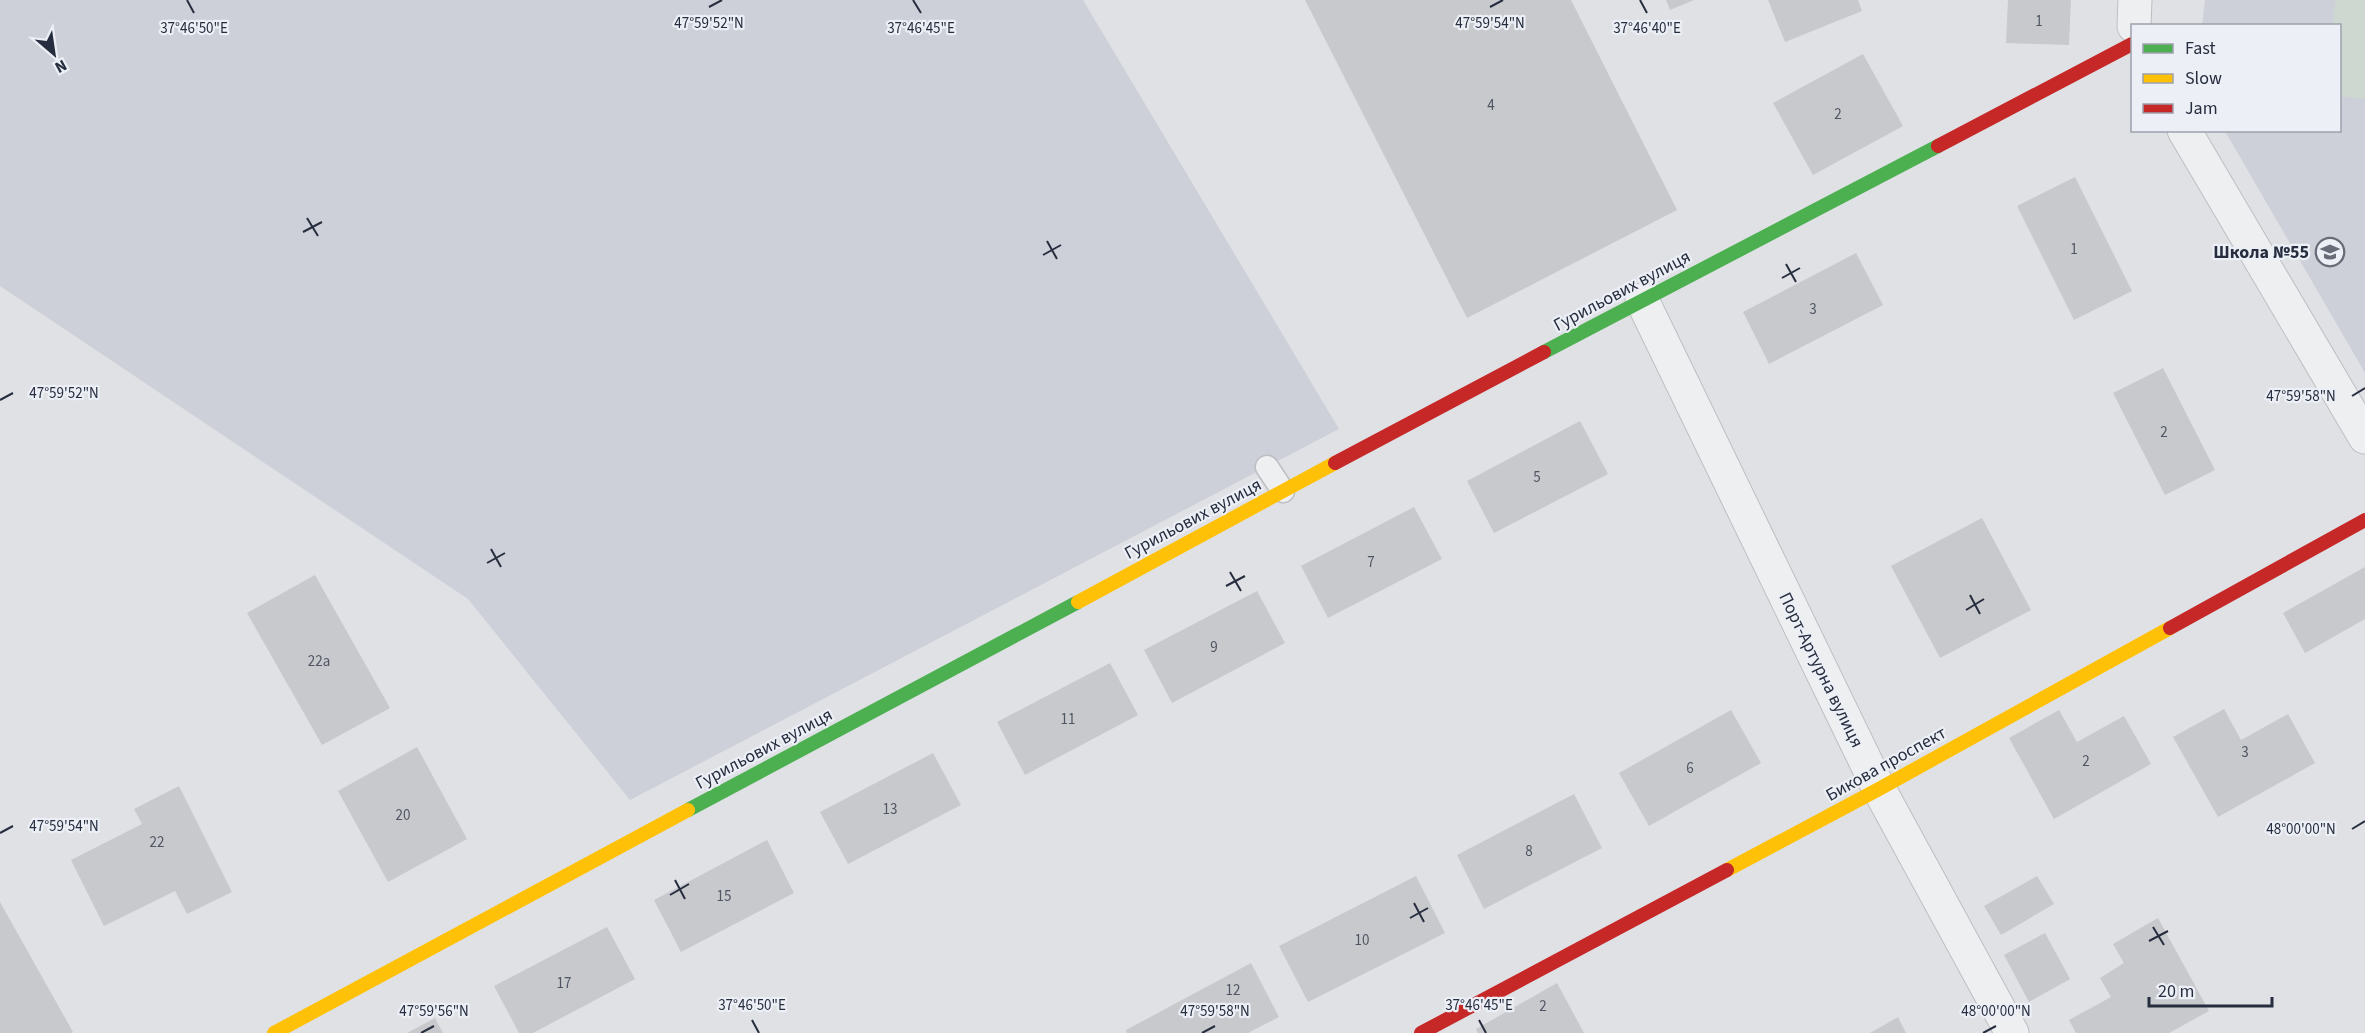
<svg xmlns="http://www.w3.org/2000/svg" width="2365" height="1033" font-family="'Source Sans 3',sans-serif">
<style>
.built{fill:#cdd0d8}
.green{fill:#ced8d0}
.building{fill:#c7c9cd}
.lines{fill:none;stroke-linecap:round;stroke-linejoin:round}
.lane-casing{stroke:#bdbfc3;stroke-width:25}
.street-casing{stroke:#bdbfc3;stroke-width:35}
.lane{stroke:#eeeff1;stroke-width:22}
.street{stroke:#eeeff1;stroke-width:33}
.fast{stroke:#4caf50;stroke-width:14}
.slow{stroke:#ffc107;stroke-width:14}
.jam{stroke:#c62828;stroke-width:14}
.ticks{fill:none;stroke:#262d3e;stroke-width:2}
.labels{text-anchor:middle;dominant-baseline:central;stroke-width:4.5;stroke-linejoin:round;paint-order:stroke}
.number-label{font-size:15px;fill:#4f5562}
.poi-label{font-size:18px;font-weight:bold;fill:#262d3e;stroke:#eceff5;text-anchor:end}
.street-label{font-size:18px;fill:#262d3e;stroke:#eceff5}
.ticks-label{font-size:15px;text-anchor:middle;fill:#262d3e;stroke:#eceff5;stroke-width:4.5;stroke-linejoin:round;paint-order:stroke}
</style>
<rect width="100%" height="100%" fill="#dfe1e5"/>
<path class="built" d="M 0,0 L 1083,0 L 1339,429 L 630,800 L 468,599 L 0,286 Z
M 2205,0 L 2365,0 L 2365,373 L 2225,131 L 2340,130 L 2340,26 L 2202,26 Z"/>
<path class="green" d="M 2336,0 L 2365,0 L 2365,99 L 2340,96 L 2340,26 L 2332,25 Z"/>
<path class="building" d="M 1305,0 L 1571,0 L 1677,210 L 1467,318 Z
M 1666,0 L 1694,0 L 1670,10 Z
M 1768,0 L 1858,0 L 1862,11 L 1785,42 Z
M 2008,0 L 2071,0 L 2069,45 L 2006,43 Z
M 1863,54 L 1903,126 L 1813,175 L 1773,103 Z
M 2075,177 L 2132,291 L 2074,320 L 2017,206 Z
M 1856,253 L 1883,305 L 1769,364 L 1743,312 Z
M 2163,368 L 2215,470 L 2165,495 L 2113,393 Z
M 1580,421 L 1608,474 L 1494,533 L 1467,481 Z
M 1414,507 L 1442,559 L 1328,618 L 1301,566 Z
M 1982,518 L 2031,610 L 1940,658 L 1891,566 Z
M 2365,567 L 2365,619 L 2305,653 L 2283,613 Z
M 315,575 L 390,708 L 322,745 L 247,613 Z
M 1257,591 L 1285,643 L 1172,703 L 1144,650 Z
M 1110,663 L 1138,715 L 1025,775 L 997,722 Z
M 2224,709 L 2241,740 L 2288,714 L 2315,763 L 2218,817 L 2173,737 Z
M 1731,710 L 1761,763 L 1649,826 L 1619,773 Z
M 2059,710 L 2077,742 L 2124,716 L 2151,764 L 2054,819 L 2009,738 Z
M 417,747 L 467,839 L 388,882 L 338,791 Z
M 933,753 L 961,805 L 848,864 L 820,812 Z
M 179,786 L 232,892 L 187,914 L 175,891 L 104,926 L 71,860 L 142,824 L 134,809 Z
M 1574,794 L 1602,848 L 1484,909 L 1457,855 Z
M 767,840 L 794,893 L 681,952 L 654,900 Z
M 1416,876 L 1445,933 L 1308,1002 L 1279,946 Z
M 2037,876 L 2054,904 L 2001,935 L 1984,906 Z
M 0,902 L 73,1032 L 71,1033 L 0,1033 Z
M 2158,918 L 2209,1011 L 2169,1033 L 2076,1033 L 2069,1020 L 2111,997 L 2100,978 L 2124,963 L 2113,944 Z
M 607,927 L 635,979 L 533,1033 L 519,1033 L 494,986 Z
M 2045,933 L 2070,979 L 2029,1002 L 2004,955 Z
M 1251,963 L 1279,1017 L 1248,1033 L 1127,1033 L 1126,1030 Z
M 1557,983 L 1584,1033 L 1478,1033 L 1476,1029 Z
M 1898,1017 L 1906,1033 L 1870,1033 Z
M 435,1018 L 443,1033 L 407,1033 Z"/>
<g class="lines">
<g class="lane-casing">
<path id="lane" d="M 1267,467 L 1283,491"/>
</g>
<g class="street-casing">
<path id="street" d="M 2134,26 L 2135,0
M 2184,130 L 2365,437
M 1642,300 L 1879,789 L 2012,1033"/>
</g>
<use href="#lane" class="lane"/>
<use href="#street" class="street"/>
<path class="fast" d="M 1544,352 L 1938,146
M 688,810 L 1078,602"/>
<path class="slow" d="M 1078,602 L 1335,463
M 1727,870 L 1879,789 L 2170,628
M 274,1033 L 688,810"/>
<path class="jam" d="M 1938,146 L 2132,44
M 1335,463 L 1544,352
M 2170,628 L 2365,520
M 1421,1033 L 1727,870"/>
</g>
<path class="ticks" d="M 187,0 L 194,13M 913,0 L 921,13M 1640,0 L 1647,13M 709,7 L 722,0M 1490,7 L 1503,0M 307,218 L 318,236M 303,232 L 322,222M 1047,241 L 1057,259M 1043,255 L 1061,245M 1786,264 L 1796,282M 1782,278 L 1800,268M 2352,396 L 2365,388M 0,400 L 13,393M 491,549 L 501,567M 487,563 L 505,553M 1230,572 L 1241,591M 1226,586 L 1245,576M 1970,595 L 1980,614M 1966,610 L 1984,599M 2352,829 L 2365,821M 0,833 L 13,826M 675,880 L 685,899M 670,895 L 689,884M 1414,903 L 1424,922M 1410,918 L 1428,908M 2153,927 L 2164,945M 2149,941 L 2168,931M 752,1020 L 759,1033M 1479,1020 L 1486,1033M 421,1033 L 434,1026M 1202,1033 L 1215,1026M 1983,1033 L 1996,1026"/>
<defs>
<g id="school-ring" transform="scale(1.5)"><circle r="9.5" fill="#eceff5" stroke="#676c78" stroke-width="1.5"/><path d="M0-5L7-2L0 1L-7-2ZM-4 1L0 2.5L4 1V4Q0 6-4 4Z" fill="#676c78"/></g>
</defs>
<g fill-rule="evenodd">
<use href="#school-ring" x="2330" y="252"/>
</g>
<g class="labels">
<g class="number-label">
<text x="2039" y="21">1</text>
<text x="1491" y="105">4</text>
<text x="1838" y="114">2</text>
<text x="2074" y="249">1</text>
<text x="1813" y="309">3</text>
<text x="2164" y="432">2</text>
<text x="1537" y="477">5</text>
<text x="1371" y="562">7</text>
<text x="1214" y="647">9</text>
<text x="319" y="661">22а</text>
<text x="1068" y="719">11</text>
<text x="2245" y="752">3</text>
<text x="2086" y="761">2</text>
<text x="1690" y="768">6</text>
<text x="890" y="809">13</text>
<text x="403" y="815">20</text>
<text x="157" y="842">22</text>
<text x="1529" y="851">8</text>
<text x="724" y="896">15</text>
<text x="1362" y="940">10</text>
<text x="564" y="983">17</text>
<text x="1233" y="990">12</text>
<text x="1543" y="1006">2</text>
</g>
<g class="poi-label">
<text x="2309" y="252">Школа №55</text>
</g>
<g class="street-label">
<text transform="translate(1622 291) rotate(-28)">Гурильових вулиця</text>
<text transform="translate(1193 519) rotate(-28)">Гурильових вулиця</text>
<text transform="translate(1821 670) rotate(64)">Порт-Артурна вулиця</text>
<text transform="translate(764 749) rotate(-28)">Гурильових вулиця</text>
<text transform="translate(1886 764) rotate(-29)">Бикова проспект</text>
</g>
</g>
<g class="ticks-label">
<text x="709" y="28">47°59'52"N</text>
<text x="1490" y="28">47°59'54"N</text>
<text x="194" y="33">37°46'50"E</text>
<text x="921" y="33">37°46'45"E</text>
<text x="1647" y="33">37°46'40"E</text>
<text x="64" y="398">47°59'52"N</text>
<text x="2301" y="401">47°59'58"N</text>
<text x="64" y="831">47°59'54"N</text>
<text x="2301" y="834">48°00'00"N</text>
<text x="752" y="1010">37°46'50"E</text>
<text x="1479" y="1010">37°46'45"E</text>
<text x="434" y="1016">47°59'56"N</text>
<text x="1215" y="1016">47°59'58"N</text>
<text x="1996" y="1016">48°00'00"N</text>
</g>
<rect x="2131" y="24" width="210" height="108" fill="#eceff5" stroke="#9da1ac" stroke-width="1.5"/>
<rect x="2143" y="44" width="30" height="9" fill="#4caf50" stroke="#9da1ac" stroke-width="1.5"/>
<text x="2185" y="54" font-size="18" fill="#262d3e">Fast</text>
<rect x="2143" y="74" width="30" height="9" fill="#ffc107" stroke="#9da1ac" stroke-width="1.5"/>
<text x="2185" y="84" font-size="18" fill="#262d3e">Slow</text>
<rect x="2143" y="104" width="30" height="9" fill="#c62828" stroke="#9da1ac" stroke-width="1.5"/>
<text x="2185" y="114" font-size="18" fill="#262d3e">Jam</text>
<g transform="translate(54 54) rotate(151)" stroke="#eceff5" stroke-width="4.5" paint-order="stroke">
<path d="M0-4.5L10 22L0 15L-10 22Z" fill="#262d3e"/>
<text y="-9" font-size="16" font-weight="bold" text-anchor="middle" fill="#262d3e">N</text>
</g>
<path d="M2149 997v9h123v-9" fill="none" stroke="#262d3e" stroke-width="3"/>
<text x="2158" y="997" font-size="18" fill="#262d3e" stroke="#eceff5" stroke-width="4.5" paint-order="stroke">20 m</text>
</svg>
